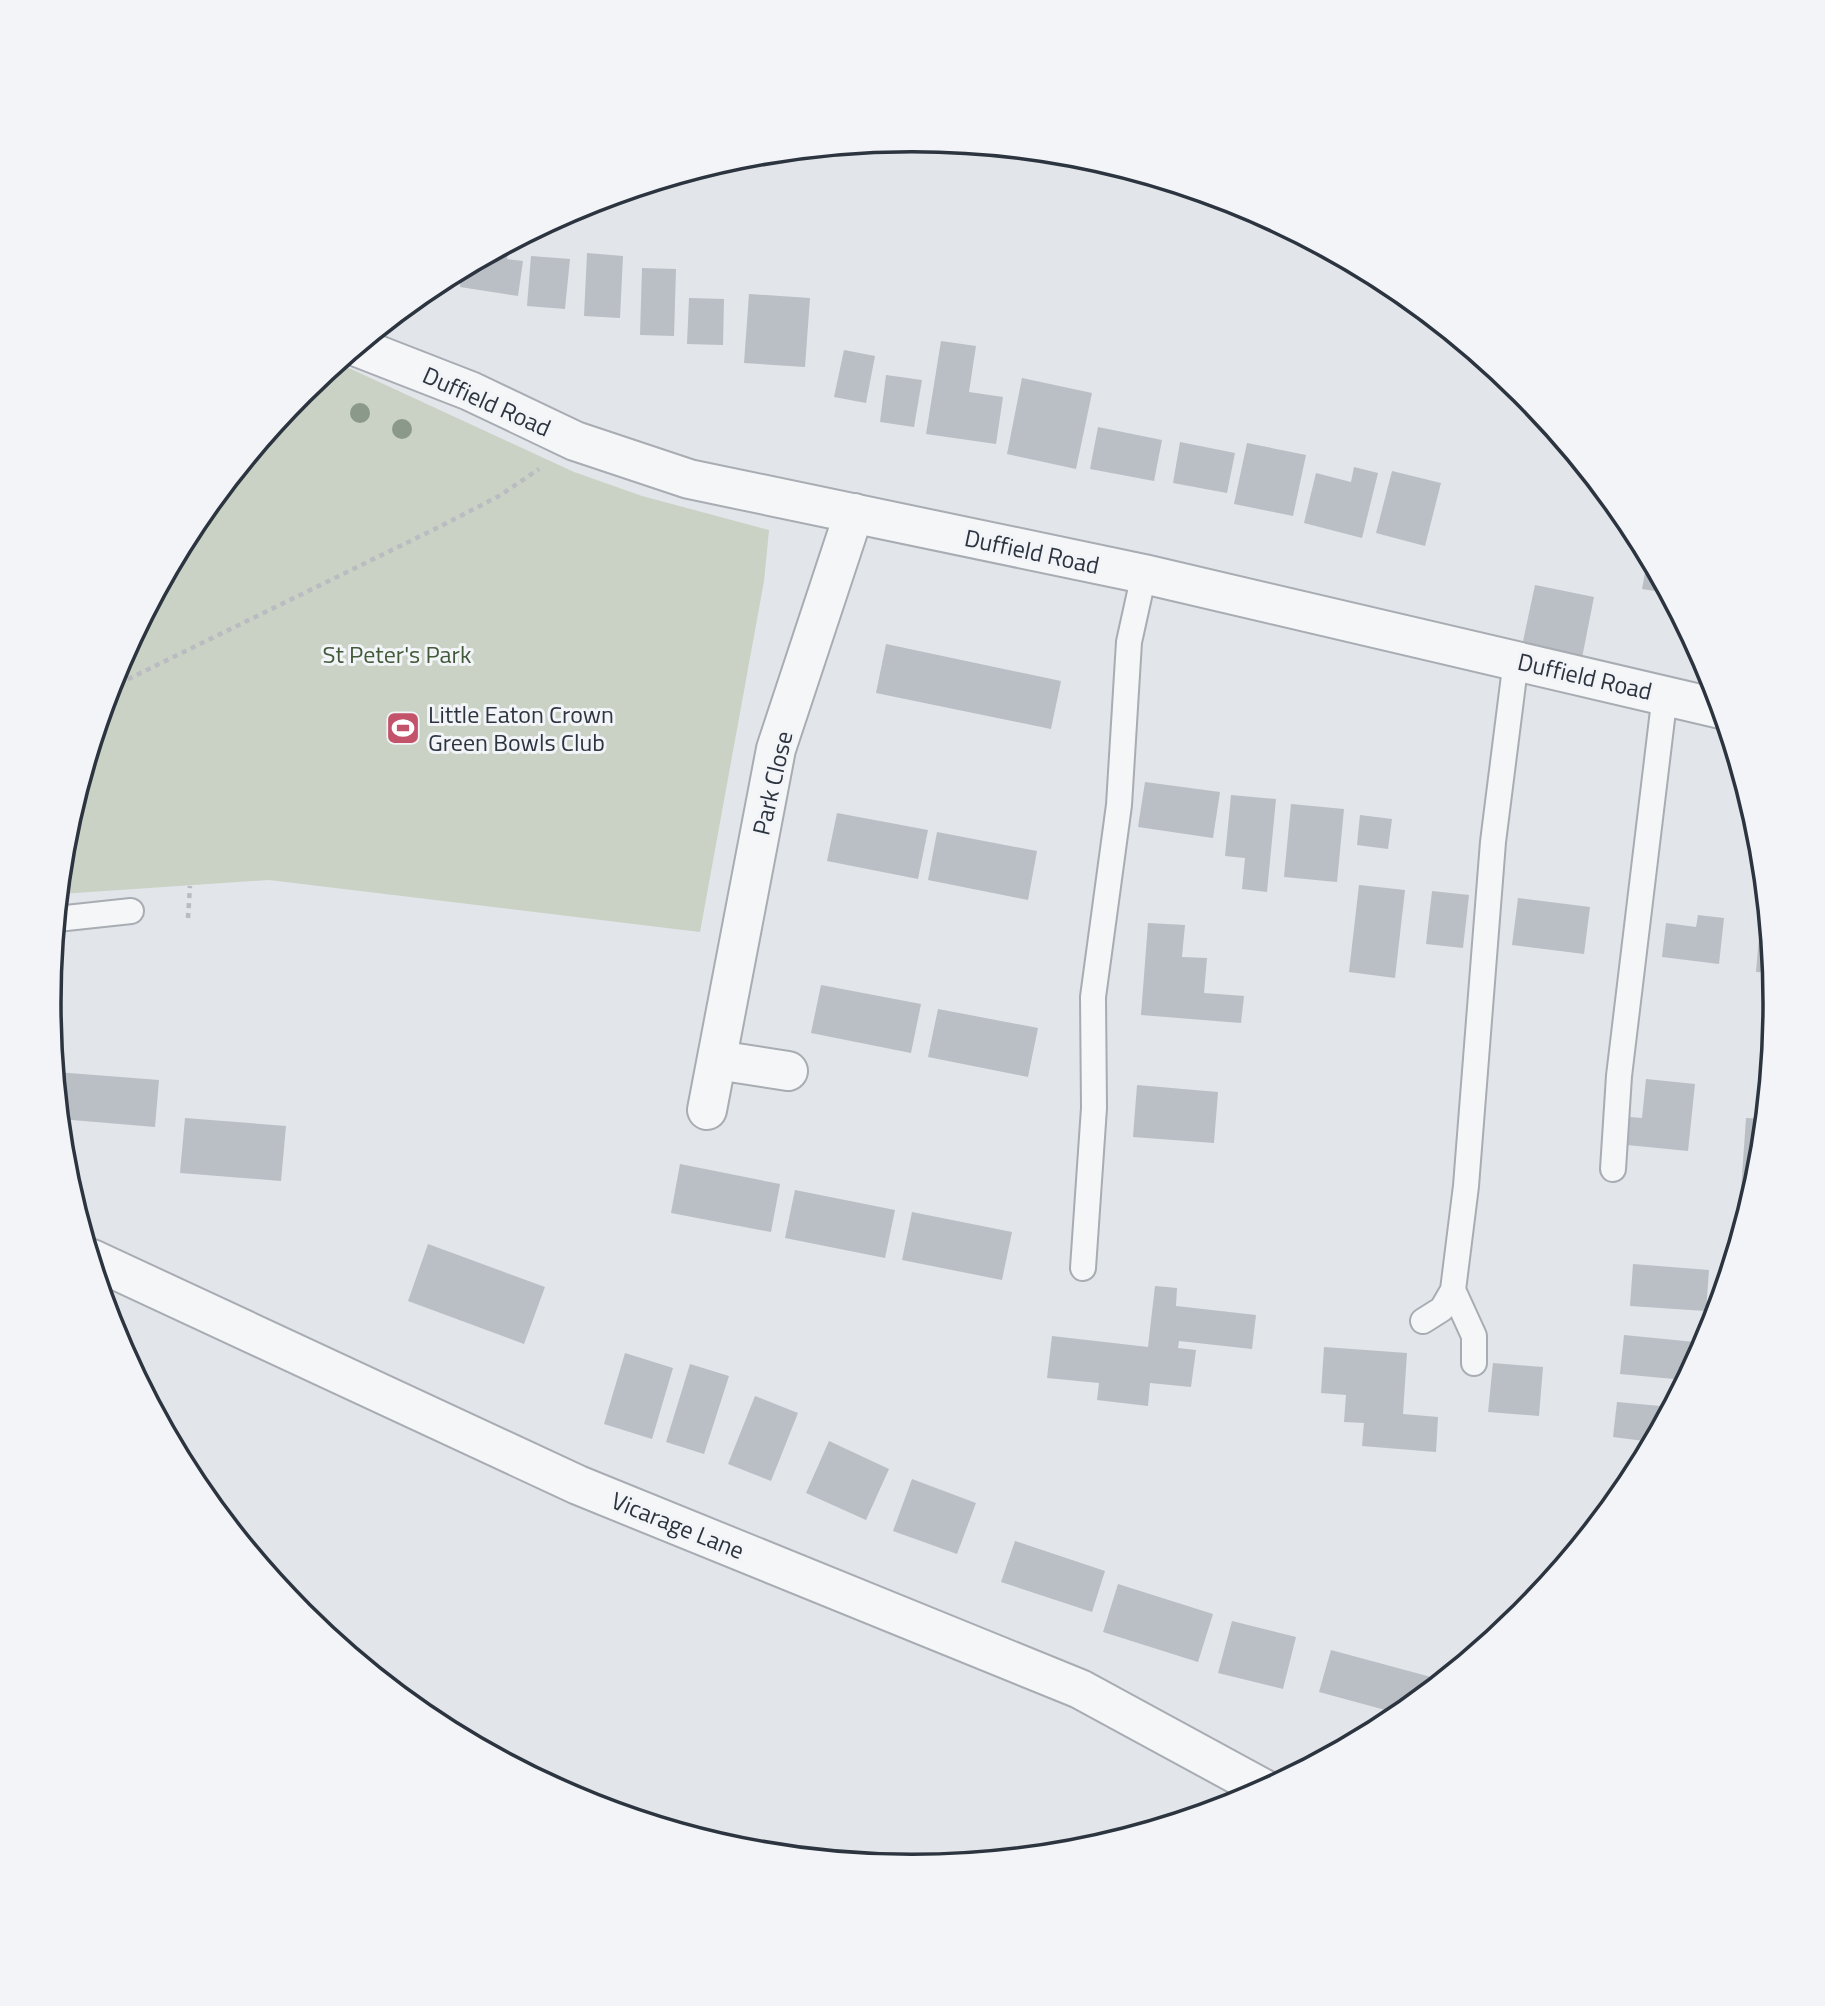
<svg xmlns="http://www.w3.org/2000/svg" width="1825" height="2006" font-family="'Titillium Web',sans-serif">
<style>
.green{fill:#c9d2c4}
.building{fill:#babfc6}
.lines{fill:none;stroke-linecap:round;stroke-linejoin:round}
.service-casing{stroke:#a8acb3;stroke-width:28}
.minor-casing{stroke:#a8acb3;stroke-width:42}
.tertiary-casing{stroke:#a8acb3;stroke-width:42}
.path{stroke:#b9bcc1;stroke-width:4.5;stroke-dasharray:5 5;stroke-linecap:butt}
.service{stroke:#f5f6f8;stroke-width:24}
.minor{stroke:#f5f6f8;stroke-width:38}
.tertiary{stroke:#f5f6f8;stroke-width:38}
.tree{fill:#8a9989}
.labels{text-anchor:middle;dominant-baseline:central;stroke-width:6;stroke-linejoin:round;paint-order:stroke}
.street-label{font-size:24px;fill:#2c3440;stroke:#f2f4f7}
.park-label{font-size:24px;fill:#425a3a;stroke:#f2f4f7}
.poi-label{font-size:24px;fill:#2c3440;stroke:#f2f4f7;text-anchor:start}
.rim{fill:none;stroke:#2c3440;stroke-width:3.5}
</style>
<rect width="100%" height="100%" fill="#e2e5e9"/>
<path class="green" d="M 338,363 L 574,472 L 642,496 L 769,530 L 764,581 L 700,932 L 269,880 L 60,894 L 66,834 L 115,672 L 195,523 L 302,392 Z"/>
<path class="building" d="M 509,244 L 507,259 L 523,261 L 518,296 L 460,287 L 462,269 Z
M 587,253 L 623,256 L 620,318 L 584,316 Z
M 531,256 L 570,259 L 565,309 L 527,306 Z
M 642,268 L 676,269 L 674,336 L 640,335 Z
M 749,294 L 810,298 L 805,367 L 744,363 Z
M 689,298 L 724,299 L 723,345 L 687,344 Z
M 941,341 L 976,346 L 969,392 L 1003,397 L 996,444 L 926,434 Z
M 844,350 L 875,356 L 866,403 L 834,397 Z
M 886,375 L 922,380 L 914,427 L 880,422 Z
M 1022,378 L 1092,393 L 1076,469 L 1007,454 Z
M 1098,427 L 1162,440 L 1154,481 L 1090,469 Z
M 1180,442 L 1235,453 L 1227,493 L 1173,483 Z
M 1247,443 L 1306,455 L 1293,516 L 1234,504 Z
M 1354,467 L 1378,473 L 1362,538 L 1304,523 L 1316,473 L 1351,482 Z
M 1392,471 L 1441,483 L 1425,546 L 1376,533 Z
M 1648,556 L 1661,580 L 1668,593 L 1642,589 Z
M 1535,585 L 1594,597 L 1582,658 L 1522,646 Z
M 886,644 L 1061,681 L 1051,729 L 876,693 Z
M 1145,782 L 1220,792 L 1213,838 L 1138,827 Z
M 1231,795 L 1276,799 L 1267,892 L 1242,889 L 1245,858 L 1225,856 Z
M 75,803 L 84,813 L 69,825 L 73,811 Z
M 1291,804 L 1344,809 L 1337,882 L 1284,877 Z
M 837,813 L 928,830 L 918,879 L 827,861 Z
M 1360,815 L 1392,819 L 1388,849 L 1357,845 Z
M 937,832 L 1037,851 L 1028,900 L 928,880 Z
M 1359,885 L 1405,890 L 1395,978 L 1349,972 Z
M 1432,891 L 1469,895 L 1463,948 L 1426,944 Z
M 1518,898 L 1590,907 L 1584,954 L 1512,945 Z
M 1698,915 L 1724,918 L 1719,964 L 1662,957 L 1666,923 L 1696,927 Z
M 1148,923 L 1185,925 L 1182,957 L 1207,958 L 1204,993 L 1244,996 L 1241,1023 L 1141,1015 Z
M 1760,925 L 1768,925 L 1773,973 L 1756,972 Z
M 821,985 L 921,1004 L 911,1053 L 811,1033 Z
M 938,1009 L 1038,1028 L 1028,1077 L 928,1057 Z
M 56,1072 L 159,1080 L 155,1127 L 60,1119 Z
M 1646,1079 L 1695,1084 L 1688,1151 L 1627,1145 L 1630,1117 L 1642,1118 Z
M 1137,1085 L 1218,1092 L 1214,1143 L 1133,1137 Z
M 185,1118 L 286,1126 L 281,1181 L 180,1173 Z
M 1746,1118 L 1765,1119 L 1759,1172 L 1753,1191 L 1741,1190 Z
M 680,1164 L 780,1184 L 771,1232 L 671,1213 Z
M 795,1190 L 895,1210 L 885,1258 L 785,1238 Z
M 912,1212 L 1012,1232 L 1002,1280 L 902,1260 Z
M 428,1244 L 545,1287 L 524,1344 L 408,1301 Z
M 1633,1264 L 1709,1270 L 1706,1311 L 1630,1306 Z
M 1155,1286 L 1177,1288 L 1176,1306 L 1256,1315 L 1252,1349 L 1179,1341 L 1178,1348 L 1196,1350 L 1191,1387 L 1150,1383 L 1148,1406 L 1097,1400 L 1099,1383 L 1047,1378 L 1052,1336 L 1148,1347 Z
M 1624,1335 L 1705,1343 L 1685,1380 L 1620,1374 Z
M 1324,1347 L 1407,1353 L 1403,1414 L 1438,1417 L 1436,1452 L 1362,1446 L 1364,1423 L 1344,1422 L 1346,1395 L 1321,1393 Z
M 625,1353 L 673,1368 L 652,1439 L 604,1424 Z
M 1493,1363 L 1543,1367 L 1539,1416 L 1488,1412 Z
M 690,1364 L 729,1376 L 704,1454 L 666,1442 Z
M 755,1396 L 798,1413 L 771,1481 L 728,1464 Z
M 1617,1402 L 1671,1407 L 1652,1442 L 1613,1437 Z
M 829,1441 L 889,1469 L 866,1520 L 806,1493 Z
M 912,1479 L 976,1503 L 957,1554 L 893,1531 Z
M 1015,1541 L 1105,1571 L 1092,1612 L 1001,1582 Z
M 1118,1584 L 1213,1614 L 1198,1662 L 1103,1632 Z
M 1232,1621 L 1296,1637 L 1283,1689 L 1218,1673 Z
M 1331,1650 L 1442,1680 L 1400,1714 L 1319,1692 Z"/>
<g class="lines">
<g class="service-casing">
<path id="service" d="M 57,919 L 131,911
M 1613,1169 L 1619,1076 L 1665,694
M 1083,1268 L 1094,1108 L 1093,997 L 1119,805 L 1129,642 L 1144,574
M 1453,1290 L 1474,1336 L 1474,1363
M 1423,1321 L 1442,1309 L 1453,1290 L 1466,1186 L 1493,842 L 1516,660"/>
</g>
<g class="minor-casing">
<path id="minor" d="M 717,1060 L 788,1071
M 707,1110 L 776,749 L 854,513
M 92,1259 L 578,1485 L 1080,1689 L 1264,1789"/>
</g>
<g class="tertiary-casing">
<path id="tertiary" d="M 357,347 L 470,391 L 575,441 L 689,479 L 1144,574 L 1721,709"/>
</g>
<path class="path" d="M 110,688 L 441,526 L 499,496 L 539,469
M 188,918 L 190,886"/>
<use href="#service" class="service"/>
<use href="#minor" class="minor"/>
<use href="#tertiary" class="tertiary"/>
</g>
<g class="tree">
<circle cx="360" cy="413" r="10"/>
<circle cx="402" cy="429" r="10"/>
</g>
<defs>
<g id="stadium-square" transform="scale(1.75)"><rect x="-9" y="-9" width="18" height="18" rx="4" fill="#c3536b" stroke="#f2f4f7"/><path d="M0-5a6.5 5 0 1 0 0 10a6.5 5 0 1 0 0-10ZM-3.5-1.8h7v3.6h-7Z" fill="#fff"/></g>
</defs>
<g fill-rule="evenodd">
<use href="#stadium-square" x="403" y="728"/>
</g>
<g class="labels">
<g class="street-label">
<text transform="translate(487 401) rotate(24)">Duffield Road</text>
<text transform="translate(1032 551) rotate(12)">Duffield Road</text>
<text transform="translate(1585 676) rotate(13)">Duffield Road</text>
<text transform="translate(772 783) rotate(-77)">Park Close</text>
<text transform="translate(678 1525) rotate(22)">Vicarage Lane</text>
</g>
<g class="park-label">
<text x="397" y="654">St Peter's Park</text>
</g>
<g class="poi-label">
<text x="428" y="714">Little Eaton Crown<tspan x="428" dy="28">Green Bowls Club</tspan></text>
</g>
</g>
<path d="M0 0H1825V2006H0ZM61 1003a851 851 0 1 1 1702 0a851 851 0 1 1-1702 0Z" fill="#f2f4f7" fill-rule="evenodd"/>
<path class="rim" d="M61 1003a851 851 0 1 1 1702 0a851 851 0 1 1-1702 0Z"/>
</svg>
